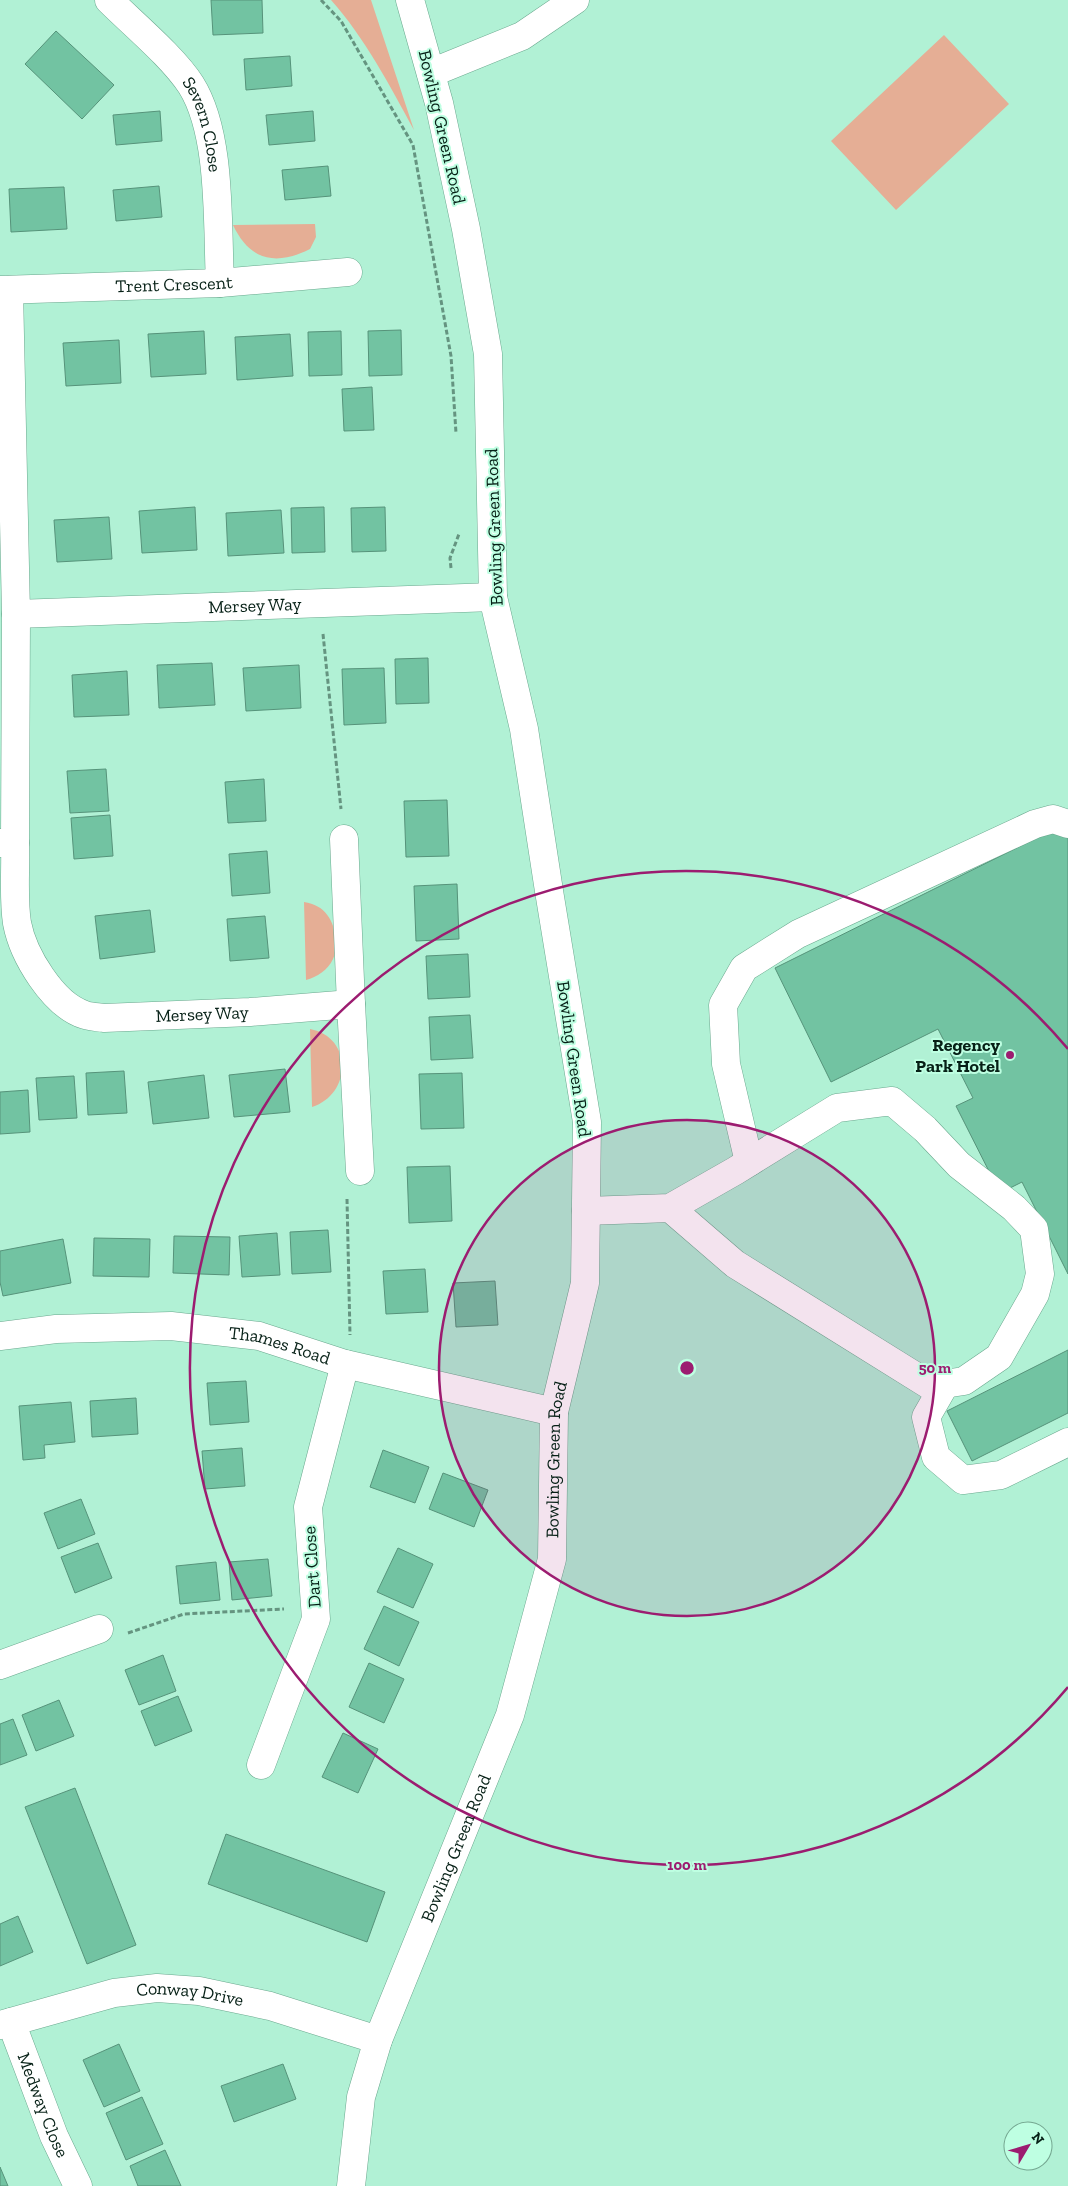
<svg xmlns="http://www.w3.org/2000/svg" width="1068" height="2186" font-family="'Zilla Slab',serif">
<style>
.green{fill:#e5ae95}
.building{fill:#72c3a2;stroke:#56937a}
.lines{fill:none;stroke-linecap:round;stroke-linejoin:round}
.minor-casing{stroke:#6aa88e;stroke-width:29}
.path{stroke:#659480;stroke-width:3;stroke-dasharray:5 2.5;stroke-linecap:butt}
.minor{stroke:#fff;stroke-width:28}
.ring{fill:none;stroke:#9c1c70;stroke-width:2.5}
.poi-dot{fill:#9c1c70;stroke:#beffe2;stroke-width:2}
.labels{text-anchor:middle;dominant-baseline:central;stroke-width:4;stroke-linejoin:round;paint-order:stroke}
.street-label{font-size:18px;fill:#062016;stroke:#beffe2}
.poi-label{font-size:18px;font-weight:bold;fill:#062016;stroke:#beffe2;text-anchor:end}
.centre{fill:#9c1c70;stroke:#beffe2;stroke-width:2.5}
.ring-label{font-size:15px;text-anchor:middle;font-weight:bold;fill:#9c1c70;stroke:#beffe2;stroke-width:4;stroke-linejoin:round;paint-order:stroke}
</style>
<rect width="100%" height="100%" fill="#b1f1d5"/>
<path class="green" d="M 331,0 L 371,0 L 414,130 C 390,86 365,38 331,0 Z
M 944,35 L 1009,104 L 896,210 L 831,141 Z
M 315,224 L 316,237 L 310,249 C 276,266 250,261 233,225 Z
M 304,902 C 325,905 334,920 336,940 C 336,946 336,953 333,959 C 328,970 317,977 306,980 Z
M 310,1029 C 353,1037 352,1094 312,1107 Z"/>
<path class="building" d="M 211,0 L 262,0 L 263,33 L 213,35 Z
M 56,31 L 114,85 L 82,119 L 25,64 Z
M 290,56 L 292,86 L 246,90 L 244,59 Z
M 160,111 L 162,141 L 116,145 L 113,115 Z
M 313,111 L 315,141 L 269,145 L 266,115 Z
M 328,166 L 331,196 L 285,200 L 282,170 Z
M 159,186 L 162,217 L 116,221 L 113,190 Z
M 64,187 L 67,229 L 11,232 L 9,189 Z
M 401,330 L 402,375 L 369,376 L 368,331 Z
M 204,331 L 206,374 L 151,377 L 148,334 Z
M 341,331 L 342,375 L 309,376 L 308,332 Z
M 290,334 L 293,376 L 237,380 L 235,337 Z
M 119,340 L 121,383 L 66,386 L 63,343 Z
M 372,387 L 374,430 L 344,431 L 342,389 Z
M 195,507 L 197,550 L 142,553 L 139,511 Z
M 324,507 L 325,552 L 292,553 L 291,508 Z
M 385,507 L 386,551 L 352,552 L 351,508 Z
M 281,510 L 284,553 L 228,556 L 226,513 Z
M 109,517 L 112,559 L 57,562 L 54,520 Z
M 428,658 L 429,703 L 396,704 L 395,659 Z
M 212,663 L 215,705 L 159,708 L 157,665 Z
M 299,665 L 301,708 L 246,711 L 243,668 Z
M 384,668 L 386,723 L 344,725 L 342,669 Z
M 127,671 L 129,715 L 74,717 L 72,675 Z
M 106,769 L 109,811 L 70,813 L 67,771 Z
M 264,779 L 266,821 L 228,823 L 225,782 Z
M 447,800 L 449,856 L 406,857 L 404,801 Z
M 110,815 L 113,856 L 74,859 L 71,818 Z
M 1065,824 L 1068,830 L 1068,1274 L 1022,1182 L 1000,1193 L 956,1106 L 973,1098 L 938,1029 L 831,1082 L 775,968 Z
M 267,851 L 270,893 L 232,896 L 229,854 Z
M 457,884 L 459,939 L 416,941 L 414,886 Z
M 150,910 L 155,952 L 100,959 L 95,916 Z
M 265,916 L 269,958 L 230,961 L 227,919 Z
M 468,954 L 470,997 L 428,999 L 426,956 Z
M 470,1015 L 473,1058 L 431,1060 L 429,1017 Z
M 285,1069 L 290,1112 L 234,1117 L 229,1075 Z
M 124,1071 L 127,1113 L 88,1115 L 86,1073 Z
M 462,1073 L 464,1128 L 421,1129 L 419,1074 Z
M 204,1075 L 209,1118 L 153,1124 L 148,1082 Z
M 74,1076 L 77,1118 L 39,1120 L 36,1078 Z
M 28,1090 L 30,1132 L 0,1134 L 0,1092 Z
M 450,1166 L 452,1221 L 409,1223 L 407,1167 Z
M 328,1230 L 331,1272 L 292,1274 L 290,1232 Z
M 277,1233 L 280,1275 L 242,1277 L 239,1236 Z
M 174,1236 L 230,1237 L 229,1275 L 173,1273 Z
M 94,1238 L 150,1239 L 149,1277 L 93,1276 Z
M 63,1239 L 71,1283 L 3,1296 L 0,1282 L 0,1251 Z
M 425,1269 L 428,1312 L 386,1314 L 383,1271 Z
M 495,1281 L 498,1325 L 456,1327 L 453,1283 Z
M 1068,1350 L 1068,1413 L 972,1461 L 947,1411 Z
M 246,1381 L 249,1422 L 210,1425 L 207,1383 Z
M 136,1398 L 138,1434 L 92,1437 L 90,1401 Z
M 71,1402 L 75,1442 L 44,1445 L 45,1458 L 23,1460 L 19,1406 Z
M 242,1448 L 245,1486 L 205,1489 L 202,1451 Z
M 383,1450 L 429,1467 L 415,1503 L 370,1487 Z
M 443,1473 L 488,1490 L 474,1527 L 429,1509 Z
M 81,1499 L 95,1534 L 58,1549 L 44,1513 Z
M 98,1543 L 112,1578 L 75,1593 L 61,1557 Z
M 398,1548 L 433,1564 L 413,1608 L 377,1592 Z
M 268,1559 L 272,1596 L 232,1600 L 229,1562 Z
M 216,1562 L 220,1600 L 180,1604 L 176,1566 Z
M 384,1606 L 419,1622 L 399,1666 L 364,1649 Z
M 163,1655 L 176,1691 L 139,1705 L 125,1670 Z
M 369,1663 L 404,1679 L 384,1723 L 349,1707 Z
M 178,1696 L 192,1731 L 155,1746 L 141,1711 Z
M 59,1700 L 74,1736 L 36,1751 L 22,1715 Z
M 13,1719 L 27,1755 L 0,1765 L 0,1724 Z
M 343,1733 L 378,1749 L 358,1793 L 322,1777 Z
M 75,1788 L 136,1945 L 87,1964 L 25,1807 Z
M 226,1834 L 385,1892 L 367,1942 L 208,1884 Z
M 18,1916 L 33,1952 L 0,1966 L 0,1924 Z
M 119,2044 L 140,2091 L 104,2107 L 83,2060 Z
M 283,2064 L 296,2099 L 234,2122 L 221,2086 Z
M 142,2097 L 163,2144 L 126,2160 L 106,2113 Z
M 165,2150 L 181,2186 L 138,2186 L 130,2166 Z
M 0,2167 L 8,2186 L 0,2186 Z"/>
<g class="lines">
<g class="minor-casing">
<g id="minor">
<path id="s1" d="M 109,0 C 133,24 173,57 191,85 C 222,134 217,225 220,283"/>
<path d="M 431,73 L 522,36 L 575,0"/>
<path id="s2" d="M 0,290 L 220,283 L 348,272"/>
<path d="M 9,290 L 16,614 L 15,843"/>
<path id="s3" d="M 16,614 L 493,597"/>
<path d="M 344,839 L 351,1004"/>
<path id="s4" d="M 0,843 L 15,843 C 16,869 13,898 17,923 C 23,955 53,1005 85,1015 C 91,1017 98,1017 104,1018 L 250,1012 L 351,1004 L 360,1171"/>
<path d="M 749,1162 L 726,1064 L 723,1005 L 744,968 L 798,934 L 1035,824 L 1053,819 L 1068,824"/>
<path d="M 586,1211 L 670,1208 L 735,1171 L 837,1108 L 892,1101 L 925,1129 L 959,1165 L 1014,1208 L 1034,1229 L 1040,1274 L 1035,1294 L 999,1357 L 964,1381 L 931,1386 L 735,1264 L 670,1208"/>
<path id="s5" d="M 0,1336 L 56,1329 L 171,1326 L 259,1336 L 345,1364 L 554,1412"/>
<path d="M 945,1384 L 926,1417 L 936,1457 L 963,1480 L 1001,1475 L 1068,1442"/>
<path d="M 0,1665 L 99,1629"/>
<path d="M 261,1765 L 316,1619 L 308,1507 L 345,1364"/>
<path id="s6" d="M 11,2022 L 54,2136 L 78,2186"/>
<path id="s7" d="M 0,2025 L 114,1993 L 157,1988 L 199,1991 L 270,2006 L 378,2040"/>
<path id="s8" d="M 351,2186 L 361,2097 L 378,2040 L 510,1715 L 552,1559 L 554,1412 L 585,1283 L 587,1122 L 549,891 L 524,729 L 493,597 L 488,354 L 466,229 L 439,103 L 410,0"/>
</g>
</g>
<path class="path" d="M 321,0 L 341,21 L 413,145 L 451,356 L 456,433
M 451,568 L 450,558 L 459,534
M 323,634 L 341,809
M 347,1199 L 350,1335
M 128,1633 L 184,1614 L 284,1609"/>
<use href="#minor" class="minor"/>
</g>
<circle cx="687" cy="1368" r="248" fill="#9c1c70" fill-opacity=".12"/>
<g class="ring">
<circle cx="687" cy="1368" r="248"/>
<path d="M1068 1687A497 497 0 1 1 1068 1049"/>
</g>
<circle class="poi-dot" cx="1010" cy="1055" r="5"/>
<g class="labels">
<g class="street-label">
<text stroke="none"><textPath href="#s1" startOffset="160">Severn Close</textPath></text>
<text transform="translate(442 127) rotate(77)">Bowling Green Road</text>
<text stroke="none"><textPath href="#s2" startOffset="174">Trent Crescent</textPath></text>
<text transform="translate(494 527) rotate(-92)">Bowling Green Road</text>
<text stroke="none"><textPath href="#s3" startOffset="239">Mersey Way</textPath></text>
<text stroke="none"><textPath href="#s4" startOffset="331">Mersey Way</textPath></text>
<text transform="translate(574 1059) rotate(82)">Bowling Green Road</text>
<text stroke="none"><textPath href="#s5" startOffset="282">Thames Road</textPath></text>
<text stroke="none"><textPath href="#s8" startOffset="761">Bowling Green Road</textPath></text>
<text transform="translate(312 1567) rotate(-94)">Dart Close</text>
<text stroke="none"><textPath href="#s8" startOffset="356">Bowling Green Road</textPath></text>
<text stroke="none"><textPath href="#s7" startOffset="195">Conway Drive</textPath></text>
<text stroke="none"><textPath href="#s6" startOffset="89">Medway Close</textPath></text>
</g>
<g class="poi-label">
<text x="1000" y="1045">Regency<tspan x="1000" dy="21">Park Hotel</tspan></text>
</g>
</g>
<circle cx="687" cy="1368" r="8" class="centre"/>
<g class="ring-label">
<text x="935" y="1373">50 m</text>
<text x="687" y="1870">100 m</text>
</g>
<g transform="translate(1028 2146) rotate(52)"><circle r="24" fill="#beffe2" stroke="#74a690"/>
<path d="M0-4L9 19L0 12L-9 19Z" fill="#9c1c70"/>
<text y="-8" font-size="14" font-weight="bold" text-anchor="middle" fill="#062016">N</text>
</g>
</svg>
